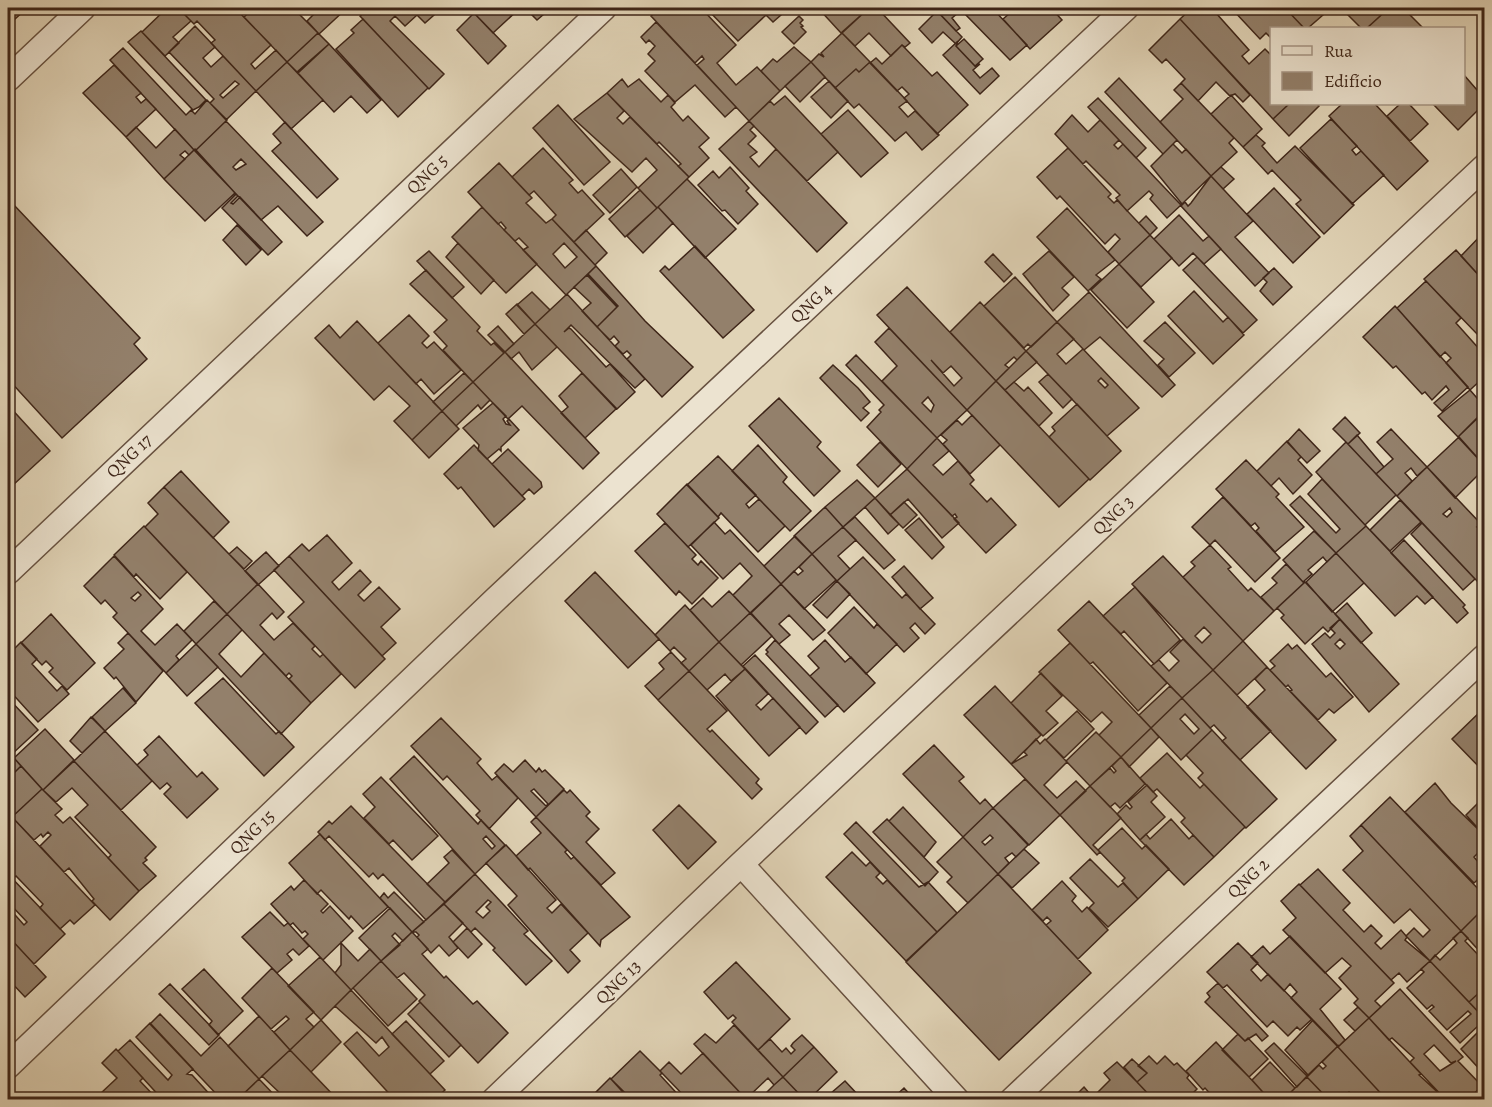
<svg xmlns="http://www.w3.org/2000/svg" width="1492" height="1107" font-family="Alegreya,serif">
<style>
.building{fill:#93806b;stroke:#3e2518;stroke-width:1.5;fill-rule:evenodd}
.lines{fill:none;stroke-linecap:round;stroke-linejoin:round}
.minor-casing{stroke:#675140;stroke-width:27}
.minor{stroke:#ece3d0;stroke-width:24}
.labels{text-anchor:middle;dominant-baseline:central;stroke-width:4.5;stroke-linejoin:round;paint-order:stroke}
.street-label{font-size:18px;fill:#3e2518;stroke:#ece3d0}
</style>
<rect width="100%" height="100%" fill="#e1d4b7"/>
<filter id="stains"><feTurbulence type="fractalNoise" baseFrequency=".00333" numOctaves="4"/><feColorMatrix values="0 0 0 0 .2 0 0 0 0 .09 0 0 0 0 .02 0 0 0 .5 -.17"/></filter>
<radialGradient id="worn" r=".72"><stop offset=".6" stop-color="#630" stop-opacity="0"/><stop offset="1" stop-color="#630" stop-opacity=".3"/></radialGradient>
<path class="building" d="M 8,8 L 23,8 L 25,10 L 15,19 L 8,12 Z
M 167,8 L 178,8 L 191,21 L 173,37 L 179,43 L 165,56 L 142,32 Z
M 178,8 L 235,8 L 271,45 L 251,64 L 255,69 L 276,50 L 287,62 L 256,91 L 211,43 L 215,40 L 197,21 L 194,24 Z
M 254,8 L 293,8 L 318,33 L 287,62 L 244,17 Z
M 293,8 L 306,8 L 306,9 L 300,15 Z
M 316,8 L 347,8 L 319,34 L 307,21 L 318,10 Z
M 352,8 L 410,8 L 417,15 L 405,26 L 395,16 L 390,21 L 444,74 L 429,89 L 360,16 L 366,11 L 364,9 L 358,14 Z
M 410,8 L 442,8 L 425,23 Z
M 474,8 L 520,8 L 493,33 L 473,12 L 476,9 Z
M 525,8 L 551,8 L 537,20 Z
M 660,8 L 701,8 L 736,45 L 717,63 L 736,85 L 757,67 L 780,91 L 749,121 L 697,65 L 704,59 L 702,56 L 695,63 L 651,16 Z
M 706,8 L 759,8 L 766,15 L 738,41 Z
M 759,8 L 789,8 L 773,22 Z
M 818,8 L 833,8 L 838,13 L 844,8 L 869,8 L 841,33 Z
M 869,8 L 877,8 L 910,43 L 905,47 L 902,45 L 891,56 L 869,33 L 855,46 L 842,33 Z
M 934,8 L 964,8 L 952,18 L 960,28 L 956,31 Z
M 970,8 L 992,8 L 1027,45 L 1010,60 L 964,13 Z
M 1006,8 L 1051,8 L 1062,20 L 1030,49 L 1003,19 L 1010,13 Z
M 1192,8 L 1222,8 L 1216,13 L 1249,50 L 1242,56 L 1249,64 L 1265,49 L 1272,56 L 1272,104 L 1289,104 L 1273,119 L 1180,19 Z
M 1225,8 L 1285,8 L 1304,28 L 1272,28 L 1272,39 L 1266,33 L 1260,39 L 1232,9 L 1230,12 Z
M 1285,8 L 1331,8 L 1308,28 L 1304,28 Z
M 1341,8 L 1389,8 L 1367,28 L 1361,28 Z
M 1389,8 L 1403,8 L 1423,28 L 1367,28 Z
M 937,11 L 962,37 L 956,44 L 943,32 L 932,43 L 919,29 Z
M 474,13 L 506,46 L 488,64 L 457,30 Z
M 799,16 L 803,20 L 800,23 L 803,26 L 801,27 L 806,32 L 794,44 L 782,32 Z
M 363,19 L 428,88 L 398,117 L 336,49 L 354,33 L 351,30 Z
M 1180,19 L 1250,95 L 1243,102 L 1235,94 L 1230,96 L 1216,82 L 1198,101 L 1181,83 L 1185,79 L 1166,59 L 1162,63 L 1149,50 Z
M 656,22 L 736,107 L 725,117 L 695,85 L 675,102 L 645,71 L 655,61 L 648,54 L 655,46 L 649,40 L 646,43 L 641,37 Z
M 195,26 L 215,47 L 203,58 L 211,67 L 223,56 L 256,91 L 226,120 L 210,103 L 214,99 L 169,52 ZM 235,81 L 239,84 L 223,98 L 220,95 Z
M 141,31 L 206,100 L 199,107 L 193,110 L 128,42 Z
M 318,33 L 329,44 L 297,72 L 287,62 Z
M 842,33 L 870,62 L 859,72 L 856,69 L 835,88 L 811,62 L 819,54 L 824,57 L 821,53 Z
M 964,39 L 983,59 L 975,66 L 956,46 Z
M 958,41 L 956,46 L 975,66 L 980,64 L 973,70 L 980,78 L 992,68 L 999,76 L 980,94 L 943,55 Z
M 329,44 L 381,100 L 367,113 L 351,96 L 334,112 L 298,73 Z
M 902,45 L 932,76 L 937,72 L 968,105 L 937,134 L 904,98 L 909,94 L 902,87 L 897,91 L 870,63 L 876,58 L 882,64 Z
M 794,47 L 811,62 L 780,91 L 761,71 L 773,59 L 777,62 Z
M 123,48 L 186,115 L 191,110 L 195,114 L 207,100 L 227,120 L 195,151 L 110,60 Z
M 287,62 L 323,100 L 291,129 L 256,91 Z
M 811,62 L 825,77 L 800,102 L 785,86 Z
M 870,62 L 907,101 L 899,107 L 908,117 L 915,111 L 939,135 L 922,150 L 906,132 L 895,141 L 859,104 L 854,108 L 835,88 L 856,69 L 859,72 Z
M 114,65 L 141,93 L 136,97 L 141,103 L 146,99 L 156,109 L 126,137 L 83,93 Z
M 1464,75 L 1484,98 L 1484,104 L 1458,130 L 1433,104 L 1464,104 Z
M 1119,78 L 1177,140 L 1163,154 L 1105,92 Z
M 622,79 L 628,87 L 639,79 L 661,102 L 668,95 L 675,103 L 671,107 L 683,121 L 688,116 L 709,138 L 699,147 L 709,158 L 689,177 L 678,166 L 681,164 L 659,142 L 657,144 L 607,93 Z
M 829,81 L 848,101 L 831,118 L 811,97 Z
M 1181,83 L 1234,138 L 1229,143 L 1237,152 L 1211,176 L 1160,122 L 1183,99 L 1174,90 Z
M 607,93 L 624,111 L 617,118 L 623,124 L 630,117 L 689,177 L 657,208 L 638,188 L 657,170 L 646,158 L 632,172 L 574,119 Z
M 1231,95 L 1262,129 L 1243,147 L 1211,114 Z
M 785,96 L 838,152 L 807,181 L 749,121 L 770,101 L 774,105 Z
M 1098,98 L 1146,148 L 1136,158 L 1088,107 Z
M 1289,104 L 1317,104 L 1319,106 L 1289,136 L 1273,119 Z
M 1342,104 L 1375,104 L 1428,161 L 1397,190 L 1329,116 Z
M 1400,104 L 1409,104 L 1428,124 L 1410,141 L 1387,116 Z
M 558,105 L 610,162 L 584,185 L 533,128 Z
M 848,110 L 888,153 L 861,177 L 821,134 Z
M 1072,115 L 1088,132 L 1100,120 L 1119,140 L 1114,145 L 1118,149 L 1123,144 L 1181,205 L 1167,218 L 1150,199 L 1153,195 L 1149,191 L 1127,211 L 1116,198 L 1120,195 L 1086,161 L 1083,164 L 1055,134 Z
M 1331,119 L 1357,146 L 1352,150 L 1356,155 L 1361,151 L 1384,175 L 1352,204 L 1300,148 Z
M 226,121 L 323,222 L 307,236 L 278,206 L 261,220 L 195,151 ZM 241,159 L 246,164 L 236,170 L 233,167 Z
M 749,121 L 754,126 L 750,130 L 756,136 L 748,144 L 757,152 L 750,157 L 759,167 L 776,149 L 847,223 L 817,252 L 719,149 Z
M 285,122 L 338,179 L 317,198 L 272,151 L 281,143 L 273,134 Z
M 136,127 L 156,148 L 175,129 L 194,150 L 189,155 L 185,151 L 180,155 L 185,159 L 164,179 L 126,137 Z
M 1256,135 L 1265,143 L 1262,146 L 1277,163 L 1295,146 L 1354,205 L 1324,234 L 1296,204 L 1301,200 L 1272,170 L 1268,174 L 1243,147 Z
M 1173,144 L 1182,153 L 1186,149 L 1211,176 L 1182,204 L 1151,166 Z
M 543,148 L 573,180 L 569,183 L 578,193 L 582,190 L 604,214 L 574,242 L 552,219 L 556,215 L 534,191 L 529,195 L 512,177 Z
M 1068,148 L 1111,194 L 1108,197 L 1114,203 L 1117,200 L 1150,235 L 1119,264 L 1108,252 L 1120,239 L 1115,234 L 1105,244 L 1060,196 L 1057,199 L 1037,177 Z
M 195,149 L 235,193 L 205,221 L 164,179 Z
M 499,163 L 532,198 L 526,203 L 546,223 L 552,219 L 596,266 L 566,295 L 523,250 L 528,247 L 519,238 L 515,241 L 504,230 L 506,228 L 501,222 L 498,224 L 468,192 ZM 564,243 L 577,257 L 565,268 L 553,254 Z
M 730,167 L 749,188 L 746,191 L 758,204 L 738,224 L 725,210 L 722,211 L 698,185 L 713,171 L 719,178 Z
M 1221,167 L 1234,179 L 1223,189 L 1211,176 Z
M 621,169 L 637,187 L 610,213 L 593,195 Z
M 1211,176 L 1253,221 L 1235,237 L 1269,273 L 1255,286 L 1181,206 L 1185,202 L 1188,206 L 1191,203 Z
M 687,179 L 736,229 L 705,258 L 658,207 Z
M 1274,188 L 1320,237 L 1293,263 L 1247,214 Z
M 640,190 L 657,208 L 625,237 L 609,219 Z
M 236,194 L 238,196 L 231,203 L 233,204 L 240,197 L 282,242 L 268,255 L 222,208 Z
M 13,204 L 140,338 L 134,344 L 147,359 L 62,438 L 8,379 L 8,210 Z
M 482,207 L 537,264 L 506,293 L 452,237 Z
M 658,207 L 673,223 L 643,253 L 627,236 Z
M 1067,208 L 1115,260 L 1096,275 L 1101,279 L 1088,291 L 1037,237 Z
M 1179,215 L 1203,241 L 1209,236 L 1221,249 L 1204,264 L 1193,253 L 1179,266 L 1154,239 Z
M 1146,216 L 1157,228 L 1150,235 L 1139,223 Z
M 237,225 L 261,250 L 246,265 L 223,240 Z
M 586,230 L 607,253 L 595,265 L 574,242 Z
M 1484,232 L 1484,281 L 1461,256 Z
M 1150,235 L 1172,258 L 1141,287 L 1119,264 Z
M 458,243 L 494,280 L 481,294 L 446,257 Z
M 695,246 L 754,310 L 723,338 L 660,271 L 665,266 L 669,270 Z
M 1456,250 L 1484,281 L 1484,329 L 1478,335 L 1424,279 Z
M 429,251 L 464,287 L 452,298 L 417,261 Z
M 1049,251 L 1074,277 L 1062,288 L 1069,295 L 1053,311 L 1023,274 Z
M 993,254 L 1012,274 L 1004,282 L 985,262 Z
M 1197,257 L 1257,320 L 1243,333 L 1183,270 Z
M 1119,264 L 1154,302 L 1127,328 L 1091,290 Z
M 596,266 L 645,321 L 693,367 L 662,397 L 627,359 L 631,355 L 627,351 L 623,354 L 615,346 L 619,342 L 614,336 L 610,340 L 597,327 L 618,306 L 588,274 Z
M 1274,268 L 1292,287 L 1273,305 L 1260,291 L 1267,282 L 1263,278 Z
M 426,270 L 480,327 L 477,331 L 491,345 L 494,343 L 504,353 L 473,382 L 443,350 L 447,346 L 434,332 L 447,320 L 410,284 Z
M 587,275 L 617,307 L 597,327 L 582,311 L 591,303 L 574,287 Z
M 1015,277 L 1057,322 L 1031,347 L 1028,344 L 1024,348 L 984,306 Z
M 1426,281 L 1461,318 L 1456,323 L 1481,351 L 1484,349 L 1484,377 L 1470,390 L 1446,363 L 1451,358 L 1445,352 L 1440,357 L 1397,308 Z
M 907,287 L 996,381 L 967,410 L 877,315 ZM 931,360 L 943,373 L 951,366 L 962,378 L 954,386 Z
M 1194,291 L 1223,322 L 1228,317 L 1244,335 L 1213,364 L 1168,316 Z
M 532,292 L 550,310 L 535,324 L 517,305 Z
M 1089,292 L 1175,385 L 1162,397 L 1100,337 L 1084,350 L 1057,322 Z
M 567,294 L 645,379 L 635,388 L 571,325 L 564,332 L 569,328 L 571,329 L 606,367 L 610,364 L 635,392 L 617,409 L 535,324 Z
M 980,302 L 1026,351 L 1017,360 L 1014,357 L 1005,365 L 1009,368 L 996,381 L 950,332 Z
M 517,304 L 535,324 L 524,334 L 506,314 Z
M 1395,306 L 1468,387 L 1442,411 L 1434,403 L 1449,390 L 1446,386 L 1432,400 L 1425,392 L 1422,394 L 1396,366 L 1393,368 L 1363,337 Z
M 409,315 L 429,336 L 422,343 L 427,348 L 434,342 L 461,370 L 434,394 L 421,379 L 416,384 L 378,343 Z
M 357,321 L 442,411 L 412,440 L 394,421 L 410,406 L 408,404 L 389,386 L 374,400 L 315,338 L 329,325 L 340,338 Z
M 1057,322 L 1074,339 L 1057,354 L 1066,364 L 1083,349 L 1139,408 L 1107,436 L 1026,351 ZM 1101,378 L 1108,385 L 1105,388 L 1098,381 Z
M 1165,322 L 1195,353 L 1169,377 L 1158,365 L 1164,359 L 1144,341 Z
M 535,324 L 557,347 L 532,370 L 519,352 L 511,359 L 505,352 Z
M 498,326 L 514,344 L 505,352 L 488,335 Z
M 889,328 L 967,410 L 937,438 L 882,381 L 897,366 L 875,342 ZM 928,397 L 934,405 L 931,412 L 922,403 Z
M 1026,351 L 1037,362 L 1005,390 L 996,381 Z
M 505,352 L 599,453 L 583,469 L 522,406 L 508,419 L 473,382 Z
M 856,355 L 937,438 L 907,469 L 867,427 L 881,412 L 879,410 L 884,405 L 846,365 Z
M 833,365 L 858,388 L 870,402 L 863,408 L 869,413 L 861,421 L 820,378 Z
M 464,373 L 473,382 L 442,411 L 433,402 Z
M 582,373 L 616,409 L 585,438 L 561,413 L 568,407 L 559,396 Z
M 1048,374 L 1072,399 L 1063,408 L 1039,382 Z
M 996,381 L 1089,479 L 1059,507 L 967,410 Z
M 473,382 L 490,400 L 481,409 L 478,405 L 456,426 L 442,411 Z
M 1014,382 L 1024,391 L 1028,387 L 1052,413 L 1039,426 L 1005,390 Z
M 1470,390 L 1484,406 L 1484,412 L 1458,437 L 1438,416 Z
M 779,398 L 821,442 L 817,447 L 840,471 L 814,496 L 749,426 Z
M 493,403 L 506,416 L 503,419 L 506,424 L 510,425 L 507,421 L 509,419 L 519,430 L 501,447 L 501,451 L 499,449 L 487,459 L 478,450 L 479,445 L 463,428 Z
M 1077,404 L 1121,451 L 1090,480 L 1049,437 L 1055,431 L 1052,427 Z
M 8,405 L 50,451 L 12,486 L 8,481 Z
M 442,411 L 459,429 L 429,458 L 412,440 Z
M 972,415 L 1000,445 L 970,474 L 943,444 L 947,440 L 941,435 L 957,420 L 962,425 Z
M 1345,417 L 1360,433 L 1348,444 L 1333,429 Z
M 1478,417 L 1484,421 L 1484,465 L 1458,437 Z
M 1299,429 L 1320,451 L 1307,463 L 1287,442 Z
M 1391,429 L 1427,467 L 1417,476 L 1411,468 L 1405,473 L 1412,481 L 1397,496 L 1376,474 L 1393,459 L 1377,442 Z
M 1357,435 L 1384,467 L 1376,474 L 1348,444 Z
M 1459,437 L 1484,465 L 1484,469 L 1455,498 L 1427,467 Z
M 937,438 L 949,451 L 933,465 L 943,475 L 958,461 L 974,480 L 970,484 L 987,502 L 991,498 L 1016,525 L 986,553 L 954,519 L 957,517 L 955,514 L 952,516 L 907,469 Z
M 1287,441 L 1301,457 L 1298,460 L 1312,475 L 1293,494 L 1279,478 L 1271,486 L 1257,471 Z
M 880,442 L 901,464 L 878,487 L 857,465 Z
M 1346,442 L 1396,495 L 1365,525 L 1316,472 Z
M 474,445 L 525,499 L 494,527 L 461,487 L 458,489 L 444,474 Z
M 758,445 L 787,477 L 783,482 L 811,511 L 790,531 L 732,471 Z
M 508,449 L 541,482 L 542,487 L 534,494 L 529,489 L 522,496 L 492,464 Z
M 718,456 L 756,495 L 746,504 L 749,508 L 759,499 L 785,526 L 758,552 L 721,513 L 718,517 L 687,485 Z
M 1246,460 L 1279,494 L 1276,497 L 1304,527 L 1275,552 L 1256,531 L 1259,528 L 1255,523 L 1251,526 L 1216,489 Z
M 1427,467 L 1481,524 L 1477,527 L 1484,531 L 1484,573 L 1477,581 L 1397,496 ZM 1450,508 L 1452,512 L 1447,517 L 1443,514 Z
M 907,469 L 959,523 L 942,538 L 908,499 L 890,515 L 875,498 Z
M 181,471 L 229,522 L 213,538 L 164,487 Z
M 1322,479 L 1366,526 L 1336,553 L 1290,505 L 1300,496 L 1336,533 L 1340,529 L 1308,494 Z
M 857,480 L 875,498 L 843,527 L 825,507 Z
M 687,484 L 719,518 L 688,547 L 657,514 Z
M 164,487 L 258,584 L 227,614 L 145,527 L 158,514 L 148,503 Z
M 1223,497 L 1280,558 L 1255,582 L 1215,540 L 1210,545 L 1192,527 Z
M 875,498 L 899,524 L 888,534 L 865,507 Z
M 1400,500 L 1421,522 L 1390,551 L 1370,530 Z
M 904,502 L 917,515 L 903,528 L 890,515 Z
M 825,507 L 843,527 L 812,554 L 794,536 Z
M 855,517 L 895,560 L 884,569 L 843,527 Z
M 919,518 L 944,547 L 932,559 L 905,530 Z
M 714,522 L 725,534 L 730,530 L 781,584 L 750,613 L 733,595 L 752,576 L 740,563 L 723,579 L 691,545 Z
M 665,523 L 696,555 L 692,559 L 698,565 L 701,561 L 718,578 L 692,604 L 679,591 L 676,595 L 635,551 Z
M 1422,523 L 1475,579 L 1463,590 L 1411,534 Z
M 144,526 L 187,572 L 160,599 L 136,574 L 134,577 L 114,555 Z
M 1366,526 L 1433,597 L 1425,604 L 1417,596 L 1395,616 L 1336,553 Z
M 843,527 L 856,540 L 838,556 L 850,569 L 837,581 L 812,554 Z
M 1314,531 L 1336,553 L 1327,562 L 1323,557 L 1308,570 L 1312,574 L 1303,582 L 1283,560 Z
M 327,535 L 352,563 L 332,582 L 339,590 L 360,570 L 371,582 L 358,595 L 364,601 L 379,587 L 400,609 L 381,627 L 396,643 L 382,656 L 289,556 L 302,544 L 309,551 Z
M 795,536 L 812,554 L 781,584 L 764,566 Z
M 1404,540 L 1465,605 L 1463,607 L 1468,613 L 1457,623 L 1391,553 Z
M 1210,545 L 1231,567 L 1228,569 L 1248,591 L 1251,588 L 1274,611 L 1243,641 L 1183,577 L 1195,566 L 1191,562 Z
M 237,547 L 252,561 L 244,569 L 229,554 Z
M 266,552 L 279,566 L 258,585 L 245,571 Z
M 1336,553 L 1364,583 L 1332,612 L 1306,582 Z
M 812,554 L 836,580 L 804,609 L 781,584 L 794,571 L 798,575 L 803,571 L 799,567 Z
M 114,556 L 163,609 L 141,631 L 155,645 L 177,624 L 192,640 L 176,656 L 179,660 L 166,673 L 113,617 L 117,613 L 105,600 L 101,604 L 84,586 ZM 138,592 L 141,595 L 135,601 L 131,598 Z
M 289,556 L 385,659 L 355,688 L 288,617 L 304,602 L 274,570 Z
M 1163,556 L 1243,641 L 1213,670 L 1132,584 ZM 1204,627 L 1211,634 L 1202,643 L 1195,636 Z
M 863,557 L 902,598 L 906,594 L 935,624 L 925,634 L 915,623 L 910,628 L 919,638 L 904,652 L 837,581 Z
M 1286,564 L 1304,583 L 1274,611 L 1261,597 L 1277,583 L 1272,578 Z
M 904,566 L 933,598 L 920,609 L 892,577 Z
M 595,572 L 659,639 L 628,668 L 565,601 Z
M 837,581 L 850,594 L 827,618 L 813,605 Z
M 1305,582 L 1340,619 L 1328,632 L 1323,627 L 1305,644 L 1281,618 L 1284,615 L 1277,608 Z
M 258,584 L 284,612 L 277,619 L 272,613 L 260,625 L 274,640 L 293,623 L 315,646 L 312,649 L 320,657 L 323,654 L 341,674 L 311,703 L 289,679 L 292,676 L 289,673 L 286,676 L 227,614 Z
M 781,584 L 825,630 L 813,640 L 789,615 L 779,624 L 790,635 L 779,644 L 751,613 Z
M 1135,587 L 1180,640 L 1154,664 L 1124,631 L 1121,634 L 1103,616 Z
M 729,591 L 750,613 L 719,642 L 690,610 L 703,598 L 712,607 Z
M 214,601 L 227,614 L 196,644 L 184,631 Z
M 1089,601 L 1167,683 L 1138,711 L 1093,662 L 1090,664 L 1058,630 Z
M 1347,603 L 1372,633 L 1361,643 L 1335,614 Z
M 685,605 L 719,642 L 689,671 L 681,663 L 686,659 L 674,647 L 670,651 L 655,635 Z
M 854,607 L 874,628 L 877,624 L 897,644 L 866,674 L 828,633 Z
M 750,613 L 772,636 L 741,665 L 719,642 Z
M 51,614 L 95,663 L 67,690 L 49,672 L 53,668 L 46,661 L 42,665 L 21,643 Z
M 227,614 L 242,630 L 219,654 L 241,677 L 264,653 L 311,703 L 281,734 L 196,644 Z
M 1340,619 L 1399,684 L 1369,712 L 1312,644 L 1325,633 L 1330,638 L 1335,633 L 1330,628 ZM 1340,639 L 1345,644 L 1340,649 L 1335,644 Z
M 128,633 L 163,671 L 136,702 L 116,677 L 114,679 L 104,668 L 124,649 L 118,643 Z
M 1183,639 L 1213,670 L 1182,698 L 1151,666 L 1159,660 L 1169,671 L 1179,661 L 1170,652 Z
M 775,640 L 838,705 L 825,717 L 766,654 L 768,652 L 766,650 Z
M 825,640 L 845,662 L 851,657 L 875,683 L 844,712 L 810,676 L 819,668 L 808,656 Z
M 1243,641 L 1267,667 L 1237,695 L 1213,670 Z
M 21,642 L 37,659 L 32,664 L 57,691 L 62,686 L 69,694 L 38,722 L 8,689 L 8,655 Z
M 719,642 L 745,669 L 731,681 L 725,674 L 707,690 L 689,671 Z
M 1070,643 L 1151,728 L 1121,757 L 1099,735 L 1112,722 L 1102,712 L 1091,722 L 1039,672 Z
M 196,644 L 218,667 L 187,696 L 166,673 Z
M 1288,644 L 1292,649 L 1297,645 L 1326,677 L 1331,673 L 1353,697 L 1334,713 L 1329,709 L 1318,720 L 1290,691 L 1292,690 L 1288,685 L 1286,687 L 1270,670 L 1275,666 L 1270,661 Z
M 671,652 L 689,671 L 658,700 L 645,686 L 664,669 L 659,663 Z
M 755,655 L 818,722 L 806,734 L 743,666 Z
M 1267,667 L 1336,740 L 1306,769 L 1247,707 L 1265,690 L 1255,679 Z
M 745,669 L 768,694 L 756,705 L 761,710 L 773,698 L 800,727 L 769,756 L 716,696 Z
M 1213,670 L 1271,731 L 1240,760 L 1222,741 L 1226,738 L 1214,725 L 1210,728 L 1182,698 Z
M 689,671 L 727,711 L 707,729 L 710,732 L 712,730 L 759,779 L 756,783 L 762,789 L 752,799 L 658,700 Z
M 1041,673 L 1062,696 L 1046,711 L 1058,723 L 1043,736 L 1011,703 Z
M 223,678 L 276,734 L 279,731 L 294,747 L 264,776 L 195,703 Z
M 995,686 L 1041,735 L 1011,764 L 964,715 Z
M 1170,686 L 1182,698 L 1151,728 L 1139,715 Z
M 123,688 L 136,703 L 105,731 L 92,717 Z
M 8,698 L 38,730 L 11,755 L 8,751 Z
M 1182,698 L 1212,730 L 1181,760 L 1151,728 ZM 1185,714 L 1199,729 L 1194,734 L 1180,719 Z
M 1483,709 L 1484,711 L 1484,772 L 1452,739 Z
M 1077,711 L 1094,729 L 1064,758 L 1046,740 Z
M 91,717 L 105,731 L 82,753 L 70,741 Z
M 441,718 L 481,759 L 477,763 L 492,780 L 497,776 L 518,798 L 489,829 L 476,815 L 480,811 L 447,776 L 443,780 L 411,746 Z
M 1151,728 L 1159,737 L 1129,767 L 1121,757 Z
M 45,729 L 74,760 L 43,790 L 14,758 Z
M 1212,730 L 1277,799 L 1246,828 L 1198,778 L 1203,773 L 1186,755 Z
M 105,731 L 152,781 L 121,810 L 74,761 Z
M 1096,732 L 1121,757 L 1090,786 L 1066,761 Z
M 159,736 L 197,777 L 202,772 L 218,789 L 187,818 L 164,794 L 171,787 L 167,783 L 160,789 L 137,765 L 148,755 L 144,750 Z
M 1036,739 L 1040,744 L 1045,739 L 1067,762 L 1044,785 L 1057,798 L 1076,781 L 1086,791 L 1060,815 L 1011,764 L 1027,755 L 1024,752 Z
M 934,745 L 964,777 L 959,781 L 980,804 L 985,799 L 993,808 L 963,837 L 903,774 Z
M 8,751 L 21,766 L 8,779 Z
M 1167,753 L 1200,788 L 1204,784 L 1245,827 L 1214,857 L 1181,822 L 1185,818 L 1157,789 L 1153,792 L 1140,778 Z
M 414,756 L 478,824 L 481,820 L 505,845 L 475,874 L 390,779 ZM 486,836 L 495,846 L 492,849 L 483,839 Z
M 1121,757 L 1145,784 L 1120,808 L 1115,803 L 1110,807 L 1090,786 L 1110,768 L 1114,773 L 1116,771 L 1112,766 Z
M 525,760 L 536,772 L 539,768 L 542,772 L 545,770 L 564,789 L 536,817 L 495,773 L 504,764 L 513,772 ZM 534,789 L 548,804 L 546,806 L 531,791 Z
M 74,761 L 156,847 L 145,858 L 147,860 L 143,863 L 156,876 L 139,891 L 108,858 L 111,855 L 75,817 L 88,805 L 72,788 L 56,802 L 43,790 Z
M 21,766 L 42,789 L 12,817 L 8,812 L 8,779 Z
M 381,777 L 438,836 L 412,860 L 393,840 L 389,844 L 364,818 L 375,807 L 363,794 Z
M 1025,779 L 1060,815 L 1029,845 L 993,808 Z
M 1435,783 L 1451,803 L 1484,835 L 1484,847 L 1474,857 L 1484,869 L 1484,874 L 1474,883 L 1405,812 Z
M 1147,785 L 1157,796 L 1151,802 L 1165,817 L 1140,840 L 1117,814 L 1126,805 L 1130,809 L 1132,807 L 1128,802 Z
M 1090,786 L 1121,818 L 1093,845 L 1100,852 L 1097,855 L 1060,815 Z
M 42,789 L 62,809 L 55,815 L 63,823 L 70,817 L 139,891 L 110,920 L 92,901 L 94,899 L 69,868 L 64,872 L 40,846 L 51,835 L 48,832 L 43,837 L 41,834 L 34,840 L 12,817 Z
M 564,790 L 567,793 L 570,790 L 590,812 L 586,816 L 599,829 L 586,842 L 615,873 L 601,885 L 536,817 Z
M 1390,797 L 1484,895 L 1484,908 L 1461,931 L 1361,825 Z
M 1484,797 L 1484,835 L 1466,815 Z
M 679,805 L 716,842 L 688,869 L 653,830 Z
M 351,806 L 445,902 L 426,920 L 383,874 L 378,879 L 373,873 L 369,877 L 329,836 L 325,840 L 318,832 L 329,821 L 332,824 Z
M 903,807 L 936,842 L 924,857 L 889,821 Z
M 993,808 L 1028,845 L 1016,857 L 1012,853 L 1005,858 L 1009,863 L 998,874 L 963,837 ZM 990,835 L 993,838 L 985,845 L 982,842 Z
M 12,817 L 95,905 L 74,924 L 70,920 L 60,929 L 40,908 L 43,904 L 16,876 L 12,879 L 8,874 L 8,822 Z
M 536,817 L 567,850 L 565,852 L 571,859 L 574,857 L 630,917 L 601,940 L 600,946 L 530,868 L 528,870 L 516,856 L 541,833 L 531,822 Z
M 887,819 L 938,872 L 925,886 L 873,832 Z
M 1171,819 L 1189,839 L 1193,835 L 1214,857 L 1184,885 L 1140,840 L 1146,834 L 1150,839 Z
M 856,822 L 919,887 L 928,882 L 957,913 L 937,932 L 844,834 Z
M 1361,825 L 1461,931 L 1430,961 L 1406,936 L 1414,928 L 1423,937 L 1430,930 L 1410,909 L 1394,923 L 1343,870 L 1363,851 L 1350,836 Z
M 1122,828 L 1142,849 L 1146,845 L 1169,869 L 1138,899 L 1122,881 L 1125,878 L 1098,850 Z
M 320,834 L 388,907 L 363,929 L 351,916 L 349,919 L 321,890 L 317,894 L 289,863 Z
M 963,837 L 998,874 L 968,903 L 947,882 L 952,877 L 937,862 Z
M 506,845 L 556,900 L 547,908 L 552,913 L 561,904 L 588,933 L 570,950 L 580,961 L 568,973 L 508,905 L 517,896 L 486,863 Z
M 1024,849 L 1039,863 L 1012,888 L 998,874 Z
M 452,850 L 475,874 L 445,902 L 427,884 L 449,863 L 444,857 Z
M 852,852 L 866,866 L 870,862 L 880,873 L 876,877 L 883,884 L 887,880 L 937,932 L 906,961 L 826,877 Z
M 1090,859 L 1118,887 L 1123,883 L 1138,899 L 1108,927 L 1089,908 L 1094,903 L 1070,878 Z
M 1318,869 L 1350,903 L 1343,910 L 1364,932 L 1371,925 L 1382,936 L 1375,943 L 1381,949 L 1401,930 L 1407,937 L 1405,940 L 1430,961 L 1407,982 L 1399,973 L 1391,980 L 1300,885 Z
M 8,874 L 65,934 L 34,964 L 8,936 L 8,907 L 24,925 L 27,922 L 8,902 Z
M 475,874 L 528,931 L 524,934 L 552,961 L 526,985 L 493,950 L 495,948 L 475,928 L 471,932 L 444,904 ZM 488,900 L 491,902 L 486,907 L 490,911 L 483,918 L 476,912 Z
M 998,874 L 1091,973 L 999,1060 L 906,962 Z
M 304,880 L 328,904 L 321,911 L 323,913 L 330,906 L 353,931 L 323,960 L 303,939 L 308,934 L 305,931 L 302,933 L 293,923 L 290,925 L 271,904 L 291,886 L 294,890 Z
M 1062,881 L 1076,896 L 1072,901 L 1082,912 L 1087,907 L 1108,930 L 1078,959 L 1046,925 L 1051,921 L 1047,917 L 1043,921 L 1032,910 Z
M 1299,884 L 1394,983 L 1375,1001 L 1381,1007 L 1369,1018 L 1354,1003 L 1358,999 L 1339,978 L 1351,966 L 1342,958 L 1325,973 L 1283,930 L 1296,918 L 1281,901 Z
M 394,892 L 424,922 L 412,932 L 380,898 L 384,893 L 388,898 Z
M 444,904 L 463,923 L 449,937 L 458,948 L 449,956 L 439,945 L 431,953 L 417,937 L 419,935 L 416,932 L 412,932 Z
M 390,908 L 412,932 L 403,941 L 395,933 L 392,936 L 400,945 L 381,961 L 359,938 Z
M 1484,908 L 1484,956 L 1461,931 Z
M 270,912 L 284,926 L 288,923 L 309,946 L 299,955 L 293,949 L 287,954 L 292,960 L 277,973 L 242,937 Z
M 467,928 L 482,944 L 468,958 L 453,942 Z
M 1461,931 L 1468,938 L 1465,941 L 1484,961 L 1484,983 L 1480,987 L 1482,990 L 1469,1002 L 1430,961 L 1435,955 L 1440,960 L 1457,943 L 1453,938 Z
M 412,932 L 428,949 L 422,954 L 444,978 L 446,976 L 473,1004 L 477,1001 L 508,1033 L 478,1063 L 419,1001 L 425,995 L 404,973 L 397,978 L 381,961 Z
M 8,936 L 46,977 L 25,997 L 8,979 Z
M 1290,936 L 1341,989 L 1320,1009 L 1345,1040 L 1338,1047 L 1291,998 L 1297,992 L 1290,984 L 1284,991 L 1251,957 L 1263,946 L 1270,954 Z
M 341,943 L 358,961 L 370,949 L 381,961 L 351,990 L 335,973 L 341,965 Z
M 1238,943 L 1258,963 L 1251,970 L 1261,981 L 1268,974 L 1312,1019 L 1300,1030 L 1297,1027 L 1288,1036 L 1273,1021 L 1267,1027 L 1227,985 L 1223,988 L 1207,972 Z
M 320,957 L 351,990 L 321,1020 L 288,986 Z
M 381,961 L 417,999 L 388,1026 L 353,988 Z
M 1430,961 L 1484,1018 L 1484,1074 L 1461,1049 L 1483,1027 L 1480,1024 L 1460,1043 L 1450,1032 L 1471,1014 L 1468,1011 L 1447,1030 L 1429,1011 L 1434,1007 L 1432,1005 L 1427,1009 L 1407,988 L 1424,972 L 1421,969 Z
M 736,962 L 790,1019 L 758,1050 L 732,1022 L 736,1018 L 733,1015 L 728,1019 L 704,992 Z
M 272,968 L 314,1012 L 306,1019 L 314,1027 L 290,1050 L 274,1032 L 289,1019 L 286,1016 L 271,1029 L 242,998 Z
M 204,969 L 243,1011 L 218,1035 L 209,1025 L 212,1021 L 182,989 Z
M 1218,983 L 1268,1036 L 1262,1041 L 1256,1034 L 1245,1041 L 1205,1002 L 1210,997 L 1207,993 Z
M 1484,983 L 1484,1018 L 1469,1002 L 1482,990 L 1480,987 Z
M 170,984 L 219,1035 L 209,1045 L 159,994 Z
M 1400,989 L 1463,1057 L 1458,1061 L 1482,1086 L 1467,1100 L 1446,1100 L 1410,1062 L 1414,1058 L 1392,1038 L 1389,1040 L 1369,1018 ZM 1434,1045 L 1451,1063 L 1456,1061 L 1440,1071 L 1424,1054 Z
M 351,990 L 445,1090 L 434,1100 L 395,1100 L 344,1044 L 357,1032 L 379,1056 L 389,1047 L 382,1037 L 376,1043 L 335,1006 Z
M 420,1002 L 461,1045 L 449,1057 L 408,1014 Z
M 1358,1007 L 1369,1018 L 1355,1031 L 1344,1020 Z
M 160,1014 L 201,1056 L 220,1037 L 259,1079 L 237,1100 L 222,1100 L 150,1024 Z
M 259,1016 L 290,1050 L 259,1079 L 228,1046 Z
M 1369,1018 L 1421,1074 L 1419,1075 L 1446,1100 L 1387,1100 L 1338,1047 Z
M 321,1020 L 341,1042 L 311,1072 L 290,1050 Z
M 1313,1020 L 1338,1046 L 1308,1075 L 1285,1050 Z
M 406,1021 L 444,1061 L 430,1074 L 392,1034 Z
M 150,1023 L 193,1069 L 187,1074 L 192,1075 L 215,1100 L 163,1100 L 118,1051 L 130,1040 L 168,1080 L 172,1075 L 136,1037 Z
M 734,1025 L 783,1077 L 774,1085 L 768,1078 L 746,1099 L 694,1044 L 705,1034 L 716,1043 Z
M 1238,1034 L 1245,1041 L 1248,1038 L 1268,1059 L 1249,1077 L 1222,1050 Z
M 802,1035 L 814,1047 L 783,1077 L 758,1050 L 770,1039 L 782,1052 L 786,1048 L 791,1054 L 795,1050 L 791,1046 L 793,1043 Z
M 1216,1042 L 1249,1077 L 1270,1100 L 1216,1100 L 1205,1088 L 1203,1090 L 1186,1071 Z
M 1274,1043 L 1307,1076 L 1297,1087 L 1265,1051 Z
M 1338,1046 L 1338,1047 L 1387,1100 L 1357,1100 L 1349,1092 L 1345,1095 L 1348,1100 L 1329,1100 L 1307,1077 L 1319,1065 L 1323,1069 L 1326,1066 L 1322,1062 Z
M 814,1047 L 837,1072 L 808,1100 L 805,1100 L 783,1077 Z
M 116,1049 L 143,1078 L 140,1081 L 158,1100 L 106,1100 L 100,1094 L 117,1078 L 102,1063 Z
M 290,1050 L 336,1098 L 335,1100 L 279,1100 L 283,1096 L 262,1076 Z
M 640,1051 L 662,1073 L 660,1075 L 683,1100 L 630,1100 L 611,1079 Z
M 703,1053 L 746,1099 L 747,1100 L 688,1100 L 660,1071 L 669,1062 L 681,1074 Z
M 1149,1056 L 1157,1064 L 1165,1056 L 1174,1065 L 1177,1063 L 1189,1075 L 1187,1078 L 1197,1089 L 1186,1100 L 1165,1100 L 1162,1096 L 1154,1100 L 1137,1082 L 1147,1073 L 1138,1066 Z
M 1132,1059 L 1147,1073 L 1137,1082 L 1124,1067 Z
M 1117,1062 L 1137,1082 L 1154,1100 L 1103,1100 L 1097,1093 L 1110,1080 L 1104,1073 Z
M 1270,1062 L 1295,1088 L 1283,1100 L 1270,1100 L 1252,1080 Z
M 783,1077 L 805,1100 L 759,1100 L 774,1085 Z
M 1307,1077 L 1329,1100 L 1283,1100 L 1295,1088 Z
M 610,1078 L 625,1093 L 621,1100 L 588,1100 Z
M 259,1079 L 279,1100 L 264,1100 L 262,1097 L 259,1100 L 237,1100 Z
M 845,1081 L 860,1097 L 857,1100 L 823,1100 Z
M 1084,1087 L 1095,1100 L 1071,1100 Z
M 904,1088 L 915,1100 L 891,1100 Z"/>
<g class="lines">
<g class="minor-casing">
<path id="minor" d="M 8,79 L 83,8
M 8,572 L 604,8
M 741,864 L 957,1100
M 8,1066 L 496,599 L 1126,8
M 494,1100 L 741,864 L 1484,167
M 1012,1100 L 1484,657"/>
</g>
<use href="#minor" class="minor"/>
</g>
<g class="labels">
<g class="street-label">
<text transform="translate(427 174) rotate(-43)">QNG 5</text>
<text transform="translate(811 303) rotate(-43)">QNG 4</text>
<text transform="translate(129 456) rotate(-43)">QNG 17</text>
<text transform="translate(1113 515) rotate(-43)">QNG 3</text>
<text transform="translate(252 832) rotate(-44)">QNG 15</text>
<text transform="translate(1248 878) rotate(-43)">QNG 2</text>
<text transform="translate(618 982) rotate(-44)">QNG 13</text>
</g>
</g>
<rect width="1492" height="1107" fill="none" stroke="#e1d4b7" stroke-width="30"/>
<rect x="9" y="9" width="1474" height="1089" fill="none" stroke="#3e2518" stroke-width="3"/>
<rect x="15" y="15" width="1462" height="1077" fill="none" stroke="#3e2518" stroke-width="1.5"/>
<rect x="1270" y="27" width="195" height="78" fill="#ece3d0" stroke="#a69786" stroke-width="1.5"/>
<rect x="1282" y="46" width="30" height="9" fill="#ece3d0" stroke="#a69786" stroke-width="1.5"/>
<text x="1324" y="57" font-size="18" fill="#3e2518">Rua</text>
<rect x="1282" y="72" width="30" height="18" fill="#93806b" stroke="#a69786" stroke-width="1.5"/>
<text x="1324" y="87" font-size="18" fill="#3e2518">Edifício</text>
<rect width="100%" height="100%" filter="url(#stains)"/>
<rect width="100%" height="100%" fill="url(#worn)"/>
</svg>
